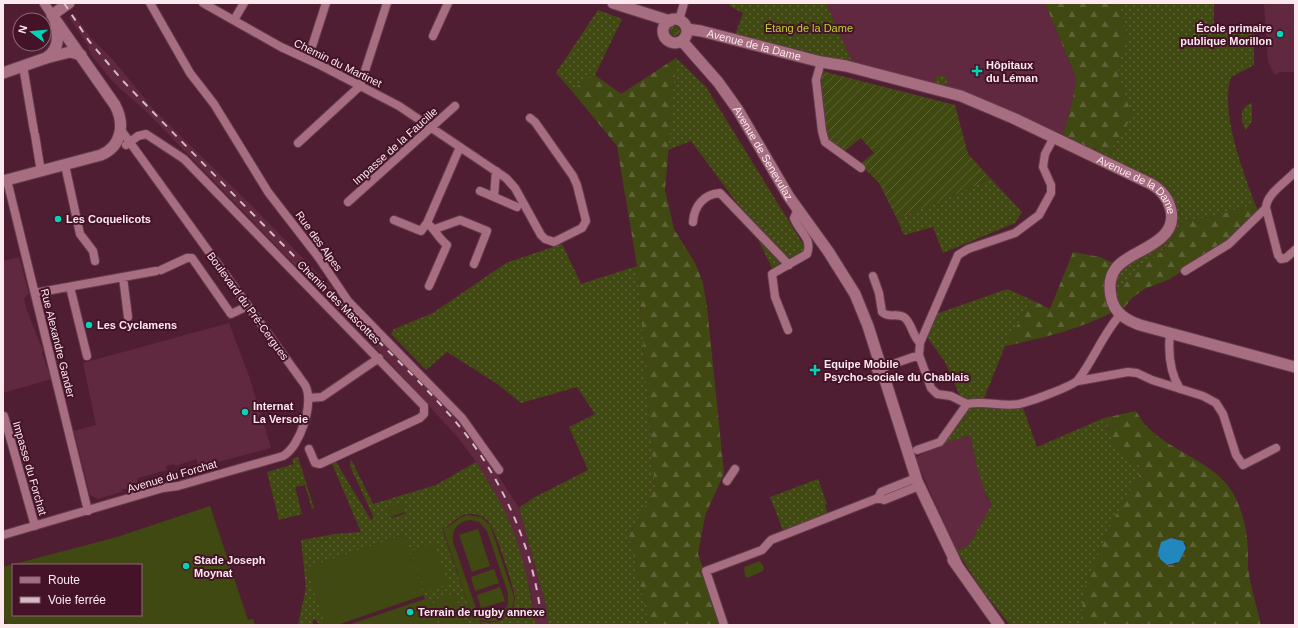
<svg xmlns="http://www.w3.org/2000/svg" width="1298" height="628" font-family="Helvetica,sans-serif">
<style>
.built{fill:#60293f}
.grass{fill:url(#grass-dots);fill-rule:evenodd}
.forest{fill:url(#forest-firs);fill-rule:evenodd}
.garden{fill:url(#garden-furrows)}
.pitch{fill:#414913;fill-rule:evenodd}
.water{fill:#2187bc}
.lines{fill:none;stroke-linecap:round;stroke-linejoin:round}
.minor-casing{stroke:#633b4d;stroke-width:10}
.tertiary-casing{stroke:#633b4d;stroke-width:11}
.secondary-casing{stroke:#633b4d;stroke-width:13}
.minor{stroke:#a76d81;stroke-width:8}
.tertiary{stroke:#a76d81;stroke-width:9}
.secondary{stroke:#a76d81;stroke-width:11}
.rail{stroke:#d5bbc4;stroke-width:2;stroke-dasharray:7 7;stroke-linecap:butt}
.poi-dot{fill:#02d5b6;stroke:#441328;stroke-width:1.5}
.labels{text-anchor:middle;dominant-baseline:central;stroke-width:4;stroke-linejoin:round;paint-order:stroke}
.park-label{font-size:11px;fill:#bdd42c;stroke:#441328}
.poi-label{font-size:11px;font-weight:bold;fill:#fce8ee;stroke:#441328;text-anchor:start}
.street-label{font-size:11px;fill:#fce8ee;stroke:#441328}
</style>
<defs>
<pattern id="grass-dots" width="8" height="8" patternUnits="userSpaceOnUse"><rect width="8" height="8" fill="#414913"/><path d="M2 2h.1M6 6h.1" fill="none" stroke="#5d6336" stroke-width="1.8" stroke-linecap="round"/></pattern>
<pattern id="forest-firs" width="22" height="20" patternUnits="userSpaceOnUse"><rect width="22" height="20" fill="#414913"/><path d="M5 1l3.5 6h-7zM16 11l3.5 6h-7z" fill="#5d6336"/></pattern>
<pattern id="garden-furrows" width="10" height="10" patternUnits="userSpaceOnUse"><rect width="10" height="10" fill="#414913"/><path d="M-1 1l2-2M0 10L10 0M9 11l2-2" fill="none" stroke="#5d6336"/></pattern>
</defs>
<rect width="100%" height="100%" fill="#501e32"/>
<path class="built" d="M 826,3 L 1045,3 L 1076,78 L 1073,98 L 1063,135 L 982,100 L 853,64 Z
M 1264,3 L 1295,3 L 1295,72 L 1280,72 L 1275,75 L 1268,62 Z
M 74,14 L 90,37 L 114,61 L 154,110 L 252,206 L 449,408 L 480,447 L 519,508 L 546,605 L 548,625 L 536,625 L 530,590 L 509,521 L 494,491 L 476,462 L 460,440 L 391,364 L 177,143 L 148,113 L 114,83 L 91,55 L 87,44 L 69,17 Z
M 19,257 L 29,294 L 24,298 L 26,308 L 43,351 L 42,353 L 51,379 L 3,393 L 3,261 Z
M 229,323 L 249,376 L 271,448 L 199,467 L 196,459 L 175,466 L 174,464 L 166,466 L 167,470 L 138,478 L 136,486 L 132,489 L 123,489 L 121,492 L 98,499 L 90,495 L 74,431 L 96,425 L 83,363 Z
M 970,435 L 982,484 L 987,498 L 992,504 L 969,545 L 957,551 L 915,458 L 938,445 Z"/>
<path class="grass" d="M 730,3 L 826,3 L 853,64 L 735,35 L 743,13 L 730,6 Z
M 1118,3 L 1214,3 L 1214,31 L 1254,26 L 1254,65 L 1231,77 C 1229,85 1227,94 1228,102 C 1229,134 1244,174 1255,204 L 1215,216 L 1181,222 C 1173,246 1156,255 1139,271 C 1131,278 1126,284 1117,289 L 1123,309 L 1118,306 L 1114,284 L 1119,270 L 1160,244 L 1175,208 L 1171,194 L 1162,185 L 1093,152 L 1132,116 L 1117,72 L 1127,35 Z
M 598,10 L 622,19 L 595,75 L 571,90 L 556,73 Z
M 676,58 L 706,87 L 806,249 L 773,270 L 746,215 L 691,141 L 668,150 Z
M935 81a6 6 0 1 1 12 0a6 6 0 1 1-12 0Z
M 1252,103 L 1252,121 L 1246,130 C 1240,121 1239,106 1252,103 Z
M 991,179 L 1022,212 L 1015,223 L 943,253 L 933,227 L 904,235 L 897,219 Z
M 562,244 L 581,284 L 637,266 L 655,489 L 629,535 L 649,625 L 548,625 L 546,605 L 519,508 L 533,498 L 588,470 L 569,427 L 595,414 L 577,387 L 521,403 L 496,383 L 447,352 L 426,370 L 391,334 L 394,329 L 433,313 L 506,263 Z
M 1007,289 L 1032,300 L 1005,346 L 983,401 L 961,398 L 945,362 L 927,337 L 936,314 Z
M 970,407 L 1023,408 L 1037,447 L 1104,418 L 1107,428 L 1129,462 L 1143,466 L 1138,479 L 1126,496 L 1082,609 L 1085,625 L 1010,625 L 982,590 L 957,551 L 969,545 L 992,504 C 980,489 975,455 970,435 L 945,443 Z
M 298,457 L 314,508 L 312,509 L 305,485 L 295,487 L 302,514 L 279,520 L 267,472 L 294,464 L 292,459 Z
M 351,459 L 373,504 L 436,485 L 476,462 C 488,481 500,500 509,521 C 523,554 530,590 536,625 L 482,625 L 480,621 C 498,627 515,616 515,597 C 512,583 496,530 488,521 C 483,516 475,513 468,514 C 457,515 452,525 442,529 L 475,625 L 465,625 L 455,593 L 434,600 L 442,625 L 438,625 L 429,598 L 425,599 L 404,535 L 306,568 L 325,623 L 320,625 L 315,619 L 312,622 L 314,625 L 298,625 L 306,588 L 301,540 L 335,534 L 361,532 L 331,461 L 336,462 L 371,520 L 374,518 L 350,466 ZM 402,503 L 405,514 L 391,518 L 388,508 Z
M 818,479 L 827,504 L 825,505 L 828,514 L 783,530 L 770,497 Z"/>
<path class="forest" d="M 1045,3 L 1118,3 L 1127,35 L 1117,72 L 1132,116 L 1110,152 L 1095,148 L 1093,152 L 1063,135 L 1073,98 L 1076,78 Z
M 676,58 L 665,190 L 674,229 L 695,263 L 703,283 L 707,307 L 724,473 L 705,516 L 698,554 L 723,625 L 649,625 L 629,535 L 655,489 L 637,266 L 617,146 L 571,90 L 595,75 L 621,94 Z
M 1255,204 L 1258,210 L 1217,249 L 1168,280 L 1144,289 L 1132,298 L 1123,309 L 1117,289 C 1126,284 1131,278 1139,271 C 1156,255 1174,246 1181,222 L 1215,216 Z
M 1073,252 L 1100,257 L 1115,264 L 1113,312 C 1077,330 1043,338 1005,346 L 1032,300 L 1050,309 Z
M 1136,411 C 1153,445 1198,454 1223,480 C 1244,502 1249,537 1248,565 C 1248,578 1258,611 1261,625 L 1085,625 L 1082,609 L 1085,587 L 1107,532 L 1126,496 L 1138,479 L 1143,466 L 1129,462 L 1117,452 L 1104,418 ZM 1171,538 L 1179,539 L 1186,544 L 1185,551 L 1177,564 L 1167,565 L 1160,559 L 1158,553 L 1161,542 Z"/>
<path class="garden" d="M670 31a5 5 0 1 1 10 0a5 5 0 1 1-10 0Z
M 822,71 L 955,105 L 968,154 L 991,179 L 897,219 L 879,183 L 860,164 L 874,153 L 861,138 L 843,152 L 831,144 L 826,135 L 820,78 Z"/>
<path class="pitch" d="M 402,503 L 405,512 L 391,517 L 388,508 Z
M 210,506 L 248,620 L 253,619 L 255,625 L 6,625 L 3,616 L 3,567 L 117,537 ZM 13,565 L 141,565 L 141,615 L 13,615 Z
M 468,515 L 481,517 L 490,525 L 514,597 C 514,617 497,626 479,619 L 481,625 L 475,625 L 443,529 C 453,526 457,517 468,515 ZM 471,520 L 479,522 L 487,531 L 508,593 L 508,605 L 500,614 L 493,617 L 485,616 L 476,608 L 453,542 C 451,530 458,521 471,520 Z
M 478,529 L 490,566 L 472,572 L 459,535 Z
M 404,535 L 424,595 L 337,625 L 325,625 L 306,568 Z
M 434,543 L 448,584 L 425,592 L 411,551 Z
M 760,561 L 764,568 L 763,571 L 747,578 L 745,576 L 744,567 Z
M 494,569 L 499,583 L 475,591 L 471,577 Z
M 500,587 L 505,601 L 481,608 L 477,595 Z
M 455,593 L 465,625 L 442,625 L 434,600 Z
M 429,598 L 438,625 L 348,625 L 425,599 Z"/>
<path class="water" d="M 1171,538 L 1183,541 L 1186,548 L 1179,562 L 1167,565 L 1160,559 L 1158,553 L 1161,542 Z"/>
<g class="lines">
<g class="minor-casing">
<path id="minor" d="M 150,3 L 190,73 L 214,104 L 268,192 L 319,258 L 348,301 L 462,418 L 499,470
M 203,3 L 281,47 L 318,64 L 399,106 L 506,178 L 515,188 L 541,235 L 545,239 L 554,242 L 582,228 L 586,221 L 577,185 L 573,176 L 535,122 L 530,118
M 234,20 L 244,3
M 679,20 L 684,3
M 433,36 L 448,3
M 308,59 L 326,3
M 821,62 L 816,80 L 822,131 L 825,142 L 861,168
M 23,66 L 34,131
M 35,135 L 41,172
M 298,143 L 360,86 L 387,3
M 126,145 L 138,136 L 146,134 L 184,159 L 424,406 L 424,414 L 420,418 L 320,464 L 315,463 L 309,449
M 65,165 L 80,234 L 93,251 L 95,261
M 496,171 L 494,197 L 517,207
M 1295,172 C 1286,182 1266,194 1266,208 L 1278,255 L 1281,259 L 1286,258 L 1295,250
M 7,180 L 88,511
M 480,191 L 494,197
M 348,202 L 455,106
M 394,220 L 421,231 L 427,223
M 693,222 C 694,206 704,194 720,193 L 789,265
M 435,229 L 460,220 L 487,231 L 474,264
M 161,270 L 187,258 L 192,258 L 231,314 L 248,306
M 1185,271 L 1229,244 L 1266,208
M 873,276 L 879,293 L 882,312 C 889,319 898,312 905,318 C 912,324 912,335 920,343
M 123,277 L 128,317
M 429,286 L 447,245 C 438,238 435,229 427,223 L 460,147
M 70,287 L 87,356
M 35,293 L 156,271
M 788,330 L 775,297 L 772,274 L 807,254 C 813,238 799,232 794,218 L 798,209
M 1170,333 C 1168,352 1170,373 1180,389
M 876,370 L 919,355
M 1078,381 L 1128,372 L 1137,373 L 1152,380 L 1203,396 L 1216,403 L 1223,414 L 1236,455 L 1243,465 L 1276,448
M 309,398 L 322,397 L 379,358
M 967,404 L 951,396 L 937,394 L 931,388 L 919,355 L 920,343 L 958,255 L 968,249 L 1015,233 L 1039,215 L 1051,193 L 1051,185 L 1043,167 L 1045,154 L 1054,137
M 967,404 C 983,400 1002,407 1019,404 C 1029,402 1073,386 1078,380 C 1094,359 1103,334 1120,315
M 4,416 L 35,526
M 917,450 L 940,442 L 967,404
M 727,481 L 735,469
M 878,498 L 884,500 L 919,486
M 3,535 L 163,488 L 178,486 L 283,456 C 300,447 315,402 305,385 L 121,130
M 724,625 L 706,571 L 762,550 L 771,540 L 878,498 L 881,492 L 916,478"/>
</g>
<g class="tertiary-casing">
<path id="tertiary" d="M 44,3 L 52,15"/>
</g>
<g class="secondary-casing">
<g id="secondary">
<path d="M 613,3 L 670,21"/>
<circle cx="675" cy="31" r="12"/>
<path id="s1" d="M 687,29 L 701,31 L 821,62 L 846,66 L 961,96 L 1013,118 L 1151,184 C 1169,194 1181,220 1162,237 C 1141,257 1103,257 1111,297 C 1114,313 1126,320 1140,325 L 1295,367"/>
<path id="s2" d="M 682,41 L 718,82 L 738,110 L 789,197 L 828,251 L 855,294 L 868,326 L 917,481 L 957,565"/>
<path d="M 46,58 L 70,52 L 81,55"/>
<path d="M 3,73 L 46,58 C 60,50 59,35 55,21"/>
<path d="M 3,181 L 101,155 C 122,146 125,124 115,105 L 52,15 L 69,3"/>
<path d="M 953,560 L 999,625"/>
</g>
</g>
<use href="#minor" class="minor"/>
<use href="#tertiary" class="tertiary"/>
<use href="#secondary" class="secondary"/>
<path class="rail" d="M 64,3 L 89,41 L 123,81 C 194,155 266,227 337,300 C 376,340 418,378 455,421 C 503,478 535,551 542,625"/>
</g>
<g class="poi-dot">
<circle cx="1280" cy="34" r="4"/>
<path d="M975 65h4v4h4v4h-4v4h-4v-4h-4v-4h4z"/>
<circle cx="58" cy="219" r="4"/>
<circle cx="89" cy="325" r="4"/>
<path d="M813 364h4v4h4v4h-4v4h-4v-4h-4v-4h4z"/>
<circle cx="245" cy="412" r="4"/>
<circle cx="186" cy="566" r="4"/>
<circle cx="410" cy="612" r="4"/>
</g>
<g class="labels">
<g class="park-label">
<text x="809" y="28">Étang de la Dame</text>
</g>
<g class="poi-label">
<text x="1272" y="28" text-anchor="end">École primaire<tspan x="1272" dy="13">publique Morillon</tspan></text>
<text x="986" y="65">Hôpitaux<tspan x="986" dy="13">du Léman</tspan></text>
<text x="66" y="219">Les Coquelicots</text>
<text x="97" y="325">Les Cyclamens</text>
<text x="824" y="364">Equipe Mobile<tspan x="824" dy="13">Psycho-sociale du Chablais</tspan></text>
<text x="253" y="406">Internat<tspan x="253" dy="13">La Versoie</tspan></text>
<text x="194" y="560">Stade Joseph<tspan x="194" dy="13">Moynat</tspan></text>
<text x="418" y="612">Terrain de rugby annexe</text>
</g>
<g class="street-label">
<text stroke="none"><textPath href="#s1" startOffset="69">Avenue de la Dame</textPath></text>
<text transform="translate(338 63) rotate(26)">Chemin du Martinet</text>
<text transform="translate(395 146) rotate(-42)">Impasse de la Faucille</text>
<text stroke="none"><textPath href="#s2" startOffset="139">Avenue de Senevulaz</textPath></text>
<text stroke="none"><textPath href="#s1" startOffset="481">Avenue de la Dame</textPath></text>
<text transform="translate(319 241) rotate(54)">Rue des Alpes</text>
<text transform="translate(339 302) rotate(45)">Chemin des Mascottes</text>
<text transform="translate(248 306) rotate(54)">Boulevard du Pré-Cergues</text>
<text transform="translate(58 343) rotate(76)">Rue Alexandre Gander</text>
<text transform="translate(30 468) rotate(74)">Impasse du Forchat</text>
<text transform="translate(172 476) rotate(-16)">Avenue du Forchat</text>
</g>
</g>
<rect width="1298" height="628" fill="none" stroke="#fce8ee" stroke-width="8"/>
<rect x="12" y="564" width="130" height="52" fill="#441328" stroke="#8e6877"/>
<rect x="20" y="577" width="20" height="6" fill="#a76d81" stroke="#8e6877"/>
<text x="48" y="584" font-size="12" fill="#fce8ee">Route</text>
<rect x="20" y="597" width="20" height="6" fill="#d5bbc4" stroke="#8e6877"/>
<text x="48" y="604" font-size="12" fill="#fce8ee">Voie ferrée</text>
<g transform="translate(32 32) rotate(286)"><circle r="19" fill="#441328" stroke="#8e6877"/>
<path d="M0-3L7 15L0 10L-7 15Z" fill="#02d5b6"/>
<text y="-6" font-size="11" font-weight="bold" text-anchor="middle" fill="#fce8ee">N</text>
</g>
</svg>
